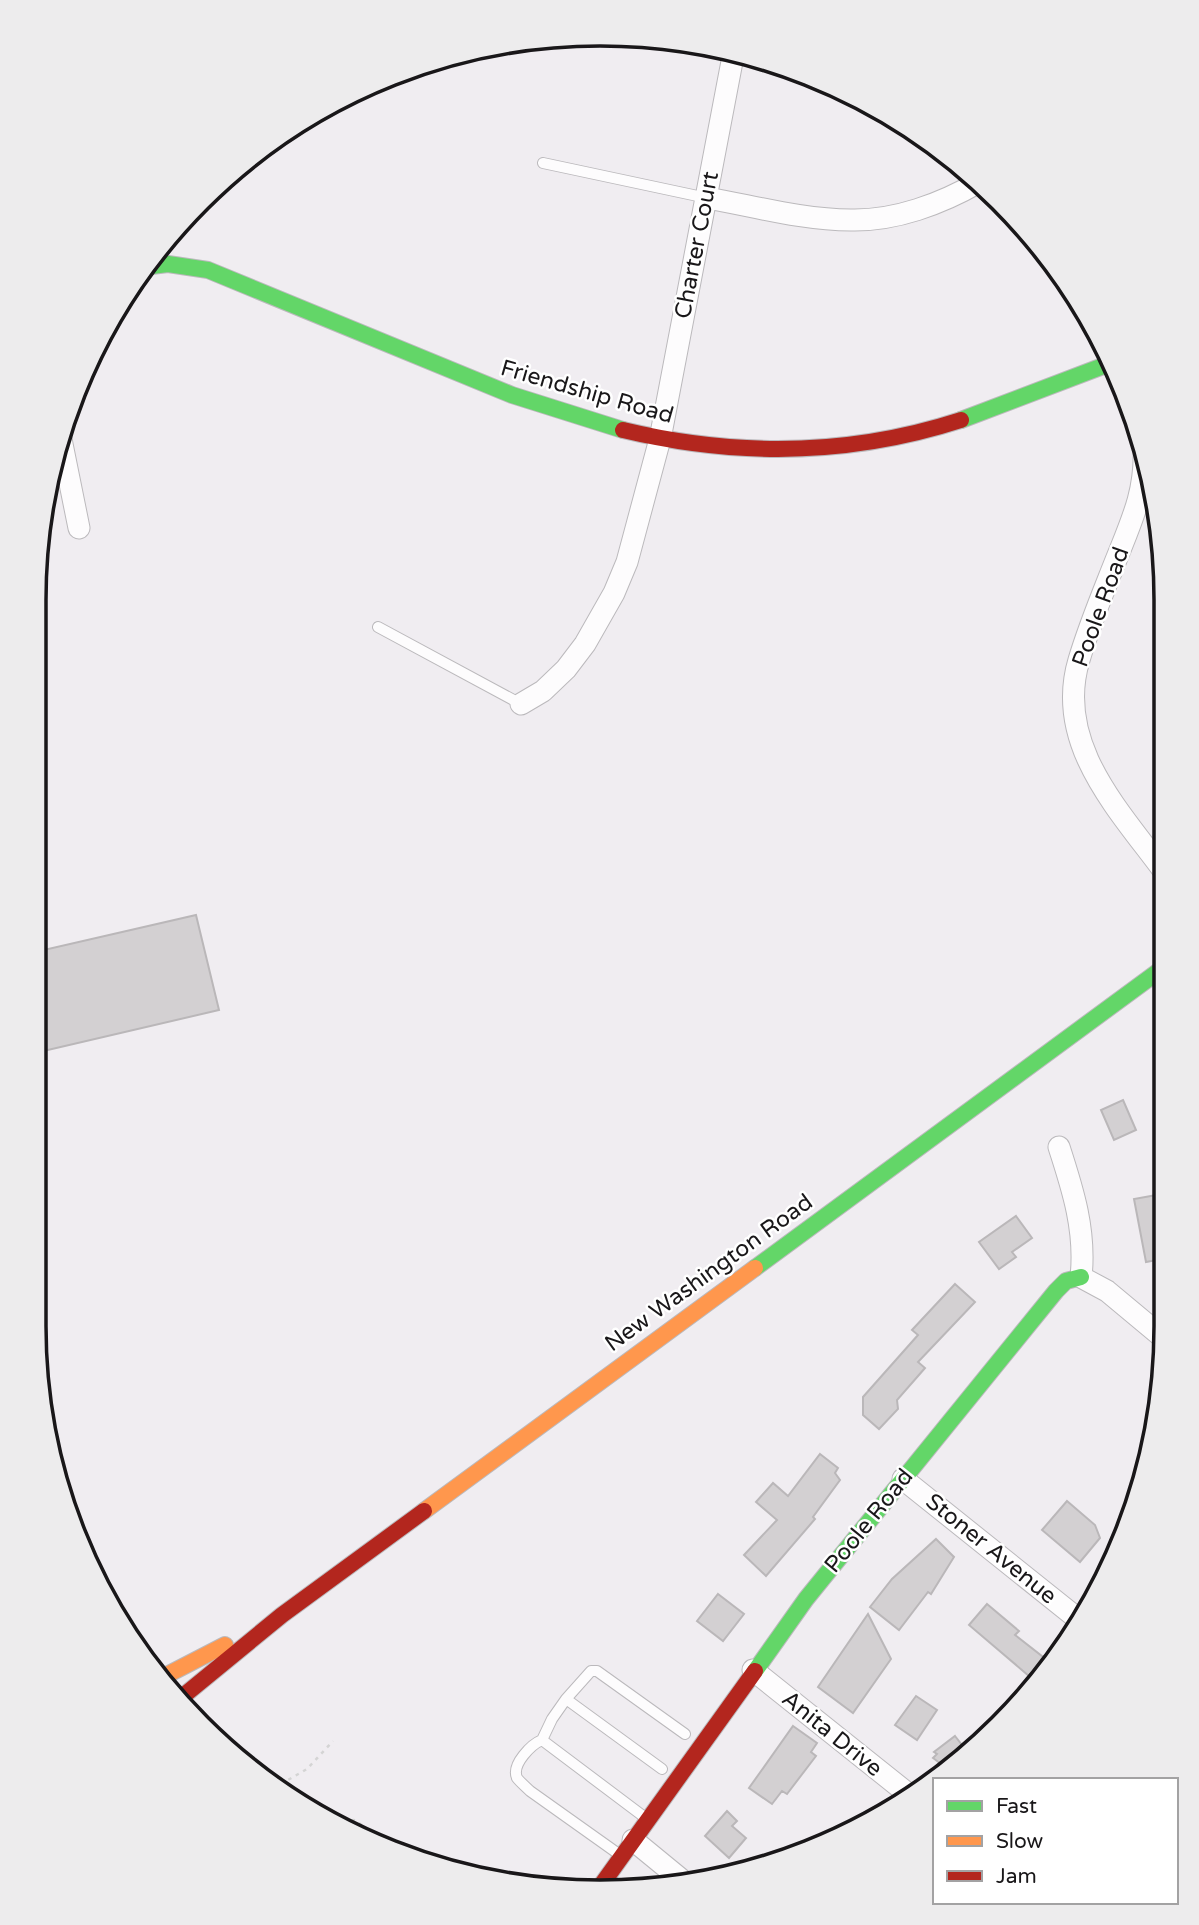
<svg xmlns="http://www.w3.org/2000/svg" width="1199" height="1925" font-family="'Varela Round',sans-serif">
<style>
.building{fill:#d3d0d2;stroke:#bab7b9;stroke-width:2}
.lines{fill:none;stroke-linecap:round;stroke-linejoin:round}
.lane-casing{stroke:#bbb9bc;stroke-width:12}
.street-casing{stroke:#bbb9bc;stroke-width:23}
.fast-casing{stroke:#bbb9bc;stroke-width:18}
.slow-casing{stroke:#bbb9bc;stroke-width:18}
.jam-casing{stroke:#bbb9bc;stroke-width:18}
.path{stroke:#d4d4d4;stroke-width:2.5;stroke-dasharray:3.5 5;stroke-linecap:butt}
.lane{stroke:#fdfcfd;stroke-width:10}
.street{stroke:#fdfcfd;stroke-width:21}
.fast{stroke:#63d668;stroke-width:16}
.slow{stroke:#ff974d;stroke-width:16}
.jam{stroke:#b3261e;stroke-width:16}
.labels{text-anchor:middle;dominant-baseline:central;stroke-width:5;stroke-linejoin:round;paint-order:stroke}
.street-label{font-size:23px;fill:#191719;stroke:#fff}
.rim{fill:none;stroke:#191719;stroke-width:3.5}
</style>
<rect width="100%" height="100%" fill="#f0edf1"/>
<path class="building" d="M 196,915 L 219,1010 L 35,1053 L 35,952 Z
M 1123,1100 L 1136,1130 L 1114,1140 L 1101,1110 Z
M 1162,1194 L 1162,1259 L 1146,1262 L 1134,1199 Z
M 1016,1216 L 1032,1238 L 1012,1252 L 1016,1257 L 999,1269 L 979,1242 Z
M 955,1284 L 975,1302 L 918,1362 L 925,1368 L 897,1400 L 898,1409 L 879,1429 L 863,1415 L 863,1397 L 918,1335 L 912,1330 Z
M 820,1454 L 838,1468 L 835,1473 L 840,1480 L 813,1517 L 815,1519 L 766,1576 L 744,1555 L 777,1520 L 756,1502 L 773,1483 L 788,1496 Z
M 1067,1501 L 1095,1525 L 1100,1538 L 1080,1562 L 1042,1530 Z
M 936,1539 L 954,1557 L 931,1594 L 928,1592 L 899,1630 L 870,1607 L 892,1579 Z
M 718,1594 L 744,1614 L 723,1641 L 697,1621 Z
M 987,1604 L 1019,1631 L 1015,1635 L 1052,1664 L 1036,1682 L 969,1625 Z
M 868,1614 L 891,1659 L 853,1713 L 818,1687 Z
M 916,1696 L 937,1710 L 917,1740 L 895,1725 Z
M 793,1726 L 817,1743 L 811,1752 L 816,1756 L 787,1794 L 782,1791 L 772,1804 L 749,1788 Z
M 955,1736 L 965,1749 L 945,1767 L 933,1758 L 937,1754 L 934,1752 Z
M 727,1811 L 737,1821 L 732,1826 L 746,1838 L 729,1858 L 705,1836 Z"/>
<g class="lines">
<g class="lane-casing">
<path id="lane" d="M 543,163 L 707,198
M 378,627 L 521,704
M 566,1699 L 591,1671 L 597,1671 L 685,1734
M 542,1740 L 552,1719 L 566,1699 L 662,1769
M 620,1855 L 530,1791 C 526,1787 520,1782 517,1778 C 511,1764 532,1744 542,1740 L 647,1819"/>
</g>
<g class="street-casing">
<path id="street" d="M 707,198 C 753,206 803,220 851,220 C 895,221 941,204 979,182
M 61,439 L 79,528
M 1144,447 C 1146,491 1132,520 1116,560 C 1103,593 1089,626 1079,660 C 1054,743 1118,809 1163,870
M 521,704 L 543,691 L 566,669 L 585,644 L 614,593 L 627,562 L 660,439 L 734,51
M 1059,1147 C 1073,1190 1086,1231 1081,1277 L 1107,1291 L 1161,1336
M 903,1479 L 1078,1619
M 753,1670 L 912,1797
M 633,1840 L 683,1881"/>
</g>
<g class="fast-casing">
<path id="fast" d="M 143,267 L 168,264 L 208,270 L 512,395 L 623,430
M 961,420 L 1111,363
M 755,1268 L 1163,968
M 755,1671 L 806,1599 L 1056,1291 L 1066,1281 L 1081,1277"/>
</g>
<g class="slow-casing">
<path id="slow" d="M 424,1511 L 755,1268
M 163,1677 L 225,1645"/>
</g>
<g class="jam-casing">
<path id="jam" d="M 623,430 C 736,457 850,456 961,420
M 182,1697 L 282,1615 L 424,1511
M 597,1891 L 755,1671"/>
</g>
<path class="path" d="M 248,1767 L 253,1762 L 265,1767 L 289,1793
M 281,1784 L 307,1769 L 333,1741
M 343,1822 L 354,1820 L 365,1827 L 382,1843"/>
<use href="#lane" class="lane"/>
<use href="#street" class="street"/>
<use href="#fast" class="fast"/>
<use href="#slow" class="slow"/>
<use href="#jam" class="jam"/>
</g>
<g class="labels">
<g class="street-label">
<text transform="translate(697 245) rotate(-79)">Charter Court</text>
<text transform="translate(587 392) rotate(16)">Friendship Road</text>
<text transform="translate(1101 607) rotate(-70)">Poole Road</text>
<text transform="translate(709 1273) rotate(-36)">New Washington Road</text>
<text transform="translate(869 1521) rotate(-51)">Poole Road</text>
<text transform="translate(991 1549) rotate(39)">Stoner Avenue</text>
<text transform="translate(832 1734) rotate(39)">Anita Drive</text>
</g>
</g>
<path d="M0 0H1199V1925H0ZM600 46H600A554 554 0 0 1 1154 600V1326A554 554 0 0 1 600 1880H600A554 554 0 0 1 46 1326V600A554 554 0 0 1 600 46Z" fill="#edeced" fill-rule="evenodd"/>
<path class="rim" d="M600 46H600A554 554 0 0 1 1154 600V1326A554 554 0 0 1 600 1880H600A554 554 0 0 1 46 1326V600A554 554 0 0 1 600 46Z"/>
<rect x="933" y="1778" width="245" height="126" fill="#ffffff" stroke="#a3a2a3" stroke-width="2"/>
<rect x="947" y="1801" width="35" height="10" fill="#63d668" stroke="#a3a2a3" stroke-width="2"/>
<text x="996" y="1813" font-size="21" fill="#191719">Fast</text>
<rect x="947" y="1836" width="35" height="10" fill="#ff974d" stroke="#a3a2a3" stroke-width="2"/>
<text x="996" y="1848" font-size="21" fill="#191719">Slow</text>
<rect x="947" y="1871" width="35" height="10" fill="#b3261e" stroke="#a3a2a3" stroke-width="2"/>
<text x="996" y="1883" font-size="21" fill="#191719">Jam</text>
</svg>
